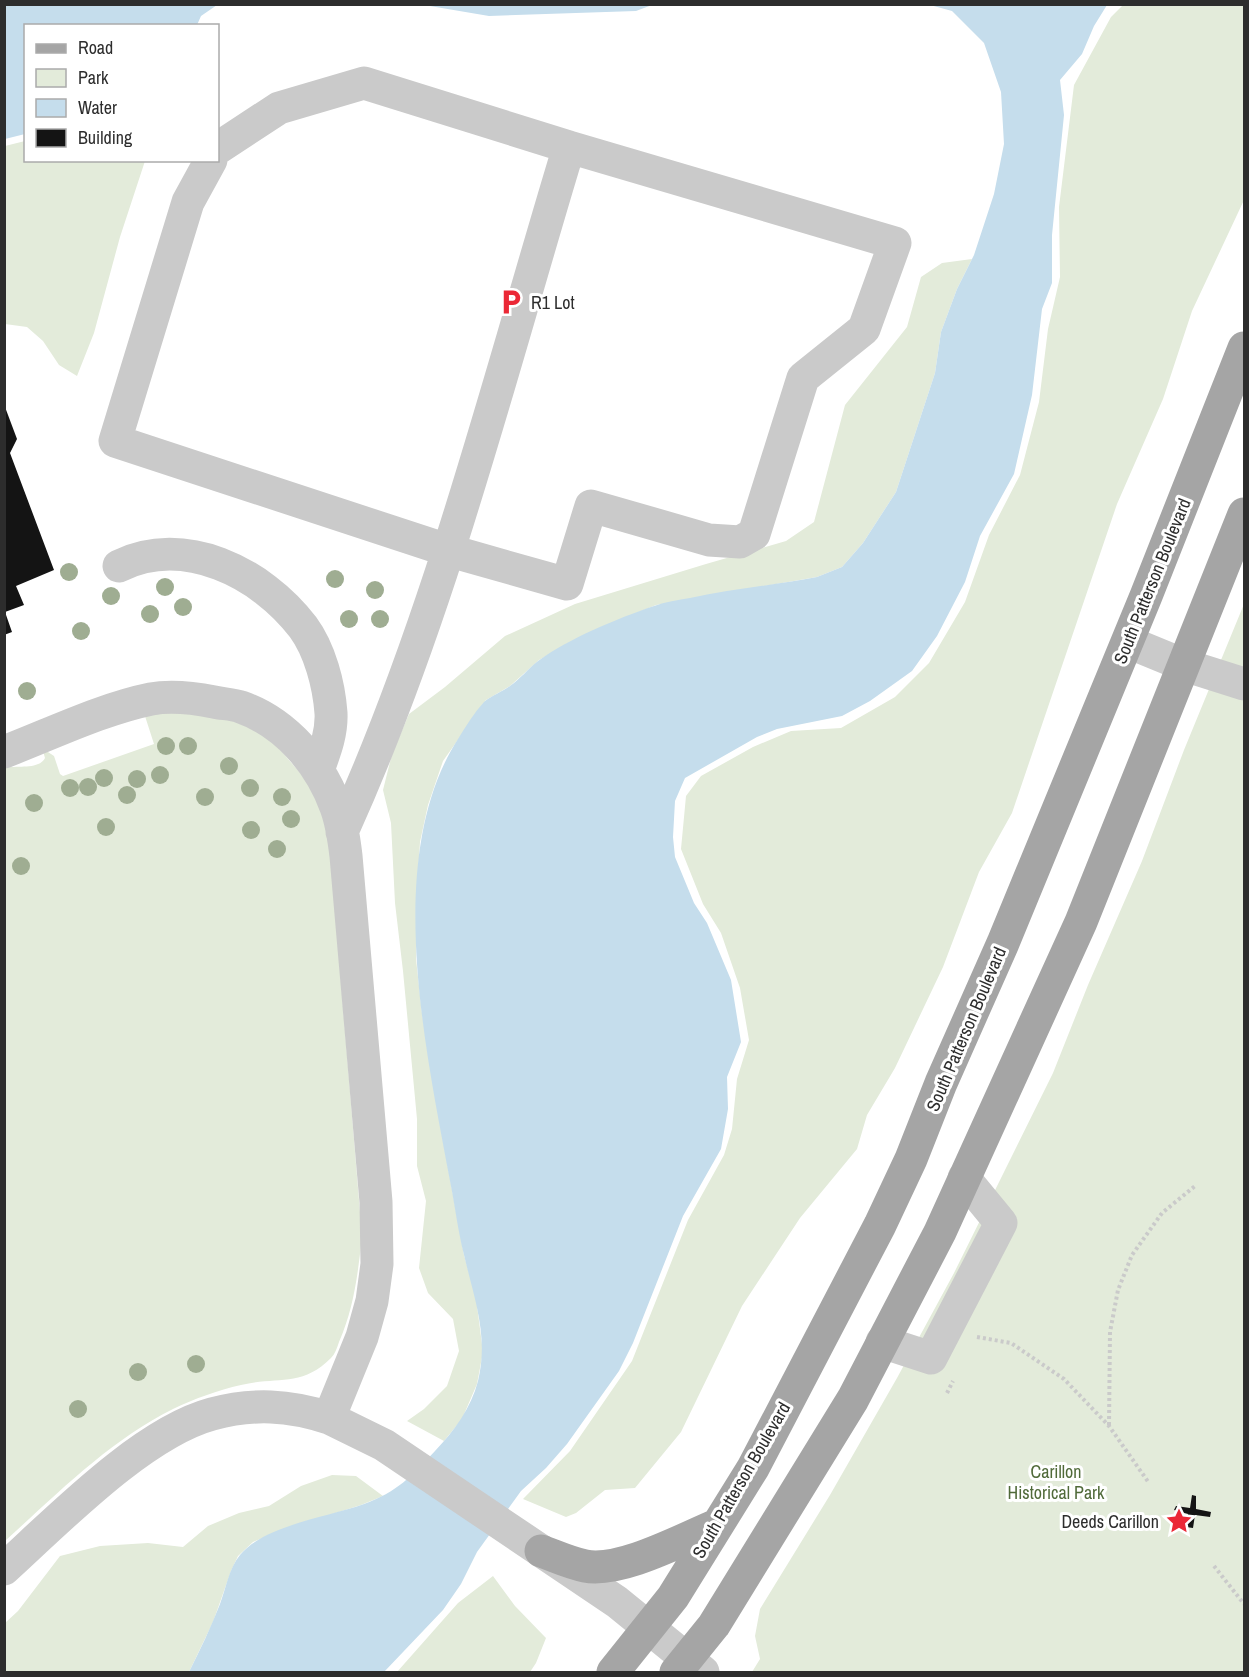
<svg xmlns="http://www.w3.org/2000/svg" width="1249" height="1677" font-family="'Archivo Narrow',sans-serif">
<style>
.green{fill:#e3ebda}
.water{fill:#c5ddec}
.building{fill:#141414}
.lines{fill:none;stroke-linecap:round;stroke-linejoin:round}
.path{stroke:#cacaca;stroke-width:4;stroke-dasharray:3 3;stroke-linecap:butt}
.minor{stroke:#cacaca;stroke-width:33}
.major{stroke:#a5a5a5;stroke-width:33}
.tree{fill:#9fad92}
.labels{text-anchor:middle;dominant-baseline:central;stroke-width:6;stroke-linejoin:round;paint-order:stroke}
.poi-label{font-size:18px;fill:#2d2d2d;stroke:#fff;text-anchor:start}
.street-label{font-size:18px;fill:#2d2d2d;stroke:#fff}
.park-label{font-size:18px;fill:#506a39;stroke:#fff}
</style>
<rect width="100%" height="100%" fill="#fff"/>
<path class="green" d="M 1124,4 L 1244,5 L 1244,200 L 1192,311 L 1163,399 L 1117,504 L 1012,813 L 979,872 L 943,967 L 895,1068 L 867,1115 L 857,1149 L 800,1218 L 742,1306 L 681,1432 L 635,1488 L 605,1490 L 576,1513 L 566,1517 L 523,1499 L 570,1451 L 632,1361 L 688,1220 L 724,1155 L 732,1129 L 737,1079 L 749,1040 L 740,988 L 721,933 L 703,904 L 681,849 L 686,796 L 701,776 L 753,747 L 791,731 L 841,728 L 895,697 L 929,663 L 965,602 L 989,535 L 1020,475 L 1039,402 L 1048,329 L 1060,277 L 1059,207 L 1074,85 L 1111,17 Z
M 25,141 L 26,160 L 145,161 L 120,237 L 94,333 L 77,376 L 59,365 L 43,341 L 27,327 L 5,324 L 5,146 Z
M 972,259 L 957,289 L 941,332 L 935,373 L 896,492 L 863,543 L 842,567 L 817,577 L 656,605 L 586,634 L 539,660 L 510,686 L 486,700 L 443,761 L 428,805 L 420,842 L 417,890 L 416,959 L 422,1013 L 440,1124 L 464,1255 L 476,1298 L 483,1352 L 477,1384 L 462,1419 L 444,1441 L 407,1421 L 424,1409 L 447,1386 L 459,1351 L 453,1319 L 428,1293 L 419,1268 L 426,1201 L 417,1166 L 417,1119 L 403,971 L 395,903 L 391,823 L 383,790 L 392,754 L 409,714 L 445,687 L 505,636 L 575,604 L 706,564 L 786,541 L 814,522 L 845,405 L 907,327 L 921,277 L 942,263 Z
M 1244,604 L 1244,1672 L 752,1672 L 760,1659 L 755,1636 L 760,1609 L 830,1495 L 897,1378 L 954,1273 L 1053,1073 L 1088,985 L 1142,861 L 1184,750 Z
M 215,712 L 264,731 L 313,788 L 328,826 L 362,1236 C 358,1273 354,1308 339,1342 C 337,1348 335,1354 331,1358 C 301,1388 277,1376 241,1385 C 218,1390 194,1399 173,1409 C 109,1441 57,1494 5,1541 L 5,768 C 17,765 39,770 45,758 L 43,751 L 45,750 L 54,756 L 60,774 L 63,776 L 154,744 L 144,713 Z
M 332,1475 L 356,1476 L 383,1496 L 361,1505 L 282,1530 L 253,1542 L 238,1556 L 231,1571 L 213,1622 L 189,1672 L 5,1672 L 5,1623 L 18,1611 L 60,1556 L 100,1546 L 148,1543 L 183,1547 L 208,1526 L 239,1513 L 269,1506 L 301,1486 Z
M 493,1576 L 515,1606 L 546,1638 L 536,1663 L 530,1672 L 397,1672 L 458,1603 Z"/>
<path class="water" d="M 4,5 L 5,4 L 217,5 L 201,16 L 197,25 L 26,26 L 25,134 L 5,139 Z
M 424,5 L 652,4 L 652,5 L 636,11 L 489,16 Z
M 930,5 L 1107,5 L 1094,26 L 1082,54 L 1060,80 L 1064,115 L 1052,235 L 1052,283 L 1042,309 L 1032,395 L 1014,474 L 980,536 L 965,582 L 937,636 L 912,671 L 870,701 L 842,716 L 777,729 L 757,737 L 685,778 L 675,801 L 673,837 L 675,857 L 694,903 L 707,923 L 731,980 L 741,1042 L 727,1077 L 728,1109 L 721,1149 L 683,1216 L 633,1343 L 619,1371 L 567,1444 L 546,1468 L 521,1491 L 477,1552 L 461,1584 L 443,1610 L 384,1672 L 189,1672 C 200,1650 211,1627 220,1604 C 226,1588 229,1568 240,1555 C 265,1525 328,1517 364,1504 C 397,1492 412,1476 435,1451 C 454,1431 471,1408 478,1381 C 489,1336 474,1298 464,1255 C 458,1231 455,1206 450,1181 C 426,1051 382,857 458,739 C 466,726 474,713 484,702 C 492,695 502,692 510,686 C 520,679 528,669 538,661 C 568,639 618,618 654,606 C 665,602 678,600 690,598 C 732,589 775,585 817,577 L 842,567 L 863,543 L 896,492 L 935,373 L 941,332 L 957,289 L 974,255 L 994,194 L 1004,144 L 1001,92 L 984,43 L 952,11 Z"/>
<path class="building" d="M 5,407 L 17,439 L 10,453 L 54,570 L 16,586 L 24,605 L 5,612 L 12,632 L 4,635 Z
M 1192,1495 L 1196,1496 L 1196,1509 L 1211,1512 L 1210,1517 L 1195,1515 L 1193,1528 L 1186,1527 L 1188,1514 L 1174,1510 L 1176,1506 L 1190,1508 Z"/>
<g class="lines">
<path class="path" d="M 977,1337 L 1011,1343 L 1064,1379 L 1109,1426 L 1149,1483
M 947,1393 L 953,1381
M 1109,1425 L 1110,1332 L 1118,1290 L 1132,1255 L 1162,1213 L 1195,1186
M 1214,1566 L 1244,1604"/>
<path class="minor" d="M 218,148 L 279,108 L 364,83 L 569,147 C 499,377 441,613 342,832
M 211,160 L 188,202 L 115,441 L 447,550 L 567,584 L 591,506 L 709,540 L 740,542 L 754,534 L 803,378 L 864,329 L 895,243 L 569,147
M 119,566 C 184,534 261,572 303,627 C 320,650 329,685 331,713 C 332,733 325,751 318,770
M 1128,642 L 1184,665 L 1244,684
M 4,752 C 51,734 102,709 151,699 C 172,695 194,698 214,702 C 223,704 233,704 241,707 C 286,723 320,763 336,807 C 342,823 344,839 346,856 L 376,1202 L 377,1264 L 372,1301 L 362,1337 L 329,1418 C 289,1405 253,1403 212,1414 C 142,1433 58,1520 4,1569
M 882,1342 L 931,1358 L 1001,1223 L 964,1178
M 329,1418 L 384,1445 L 617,1602 L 703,1672"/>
<path class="major" d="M 541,1551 C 555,1556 570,1563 585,1566 C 621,1573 683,1539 717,1525
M 613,1672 L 673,1597 L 753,1468 L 880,1225 L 911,1159 L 941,1083 L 1003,943 L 1146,596 L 1244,348
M 676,1672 L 714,1625 L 853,1399 L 940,1232 L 1081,922 L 1244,514"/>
</g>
<g class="tree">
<circle cx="69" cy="572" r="9"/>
<circle cx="335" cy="579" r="9"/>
<circle cx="165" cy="587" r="9"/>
<circle cx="375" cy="590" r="9"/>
<circle cx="111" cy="596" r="9"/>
<circle cx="183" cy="607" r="9"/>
<circle cx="150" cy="614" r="9"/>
<circle cx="349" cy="619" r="9"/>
<circle cx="380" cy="619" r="9"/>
<circle cx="81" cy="631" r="9"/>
<circle cx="27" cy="691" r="9"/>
<circle cx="166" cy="746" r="9"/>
<circle cx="188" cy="746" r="9"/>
<circle cx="229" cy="766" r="9"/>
<circle cx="160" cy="775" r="9"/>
<circle cx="104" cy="778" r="9"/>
<circle cx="137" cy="779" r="9"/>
<circle cx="88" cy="787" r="9"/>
<circle cx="70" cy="788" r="9"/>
<circle cx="250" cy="788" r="9"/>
<circle cx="127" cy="795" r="9"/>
<circle cx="205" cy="797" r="9"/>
<circle cx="282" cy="797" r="9"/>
<circle cx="34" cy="803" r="9"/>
<circle cx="291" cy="819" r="9"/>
<circle cx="106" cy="827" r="9"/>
<circle cx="251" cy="830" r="9"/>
<circle cx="277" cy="849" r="9"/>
<circle cx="21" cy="866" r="9"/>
<circle cx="196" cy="1364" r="9"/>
<circle cx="138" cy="1372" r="9"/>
<circle cx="78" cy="1409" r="9"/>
</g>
<defs>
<g id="parking-bare" transform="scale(2.07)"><path d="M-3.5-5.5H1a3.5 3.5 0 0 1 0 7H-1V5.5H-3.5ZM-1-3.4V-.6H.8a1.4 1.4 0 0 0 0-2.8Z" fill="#eb2836" stroke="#fff" stroke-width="2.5" paint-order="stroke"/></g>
<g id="sight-bare" transform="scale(2.07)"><path d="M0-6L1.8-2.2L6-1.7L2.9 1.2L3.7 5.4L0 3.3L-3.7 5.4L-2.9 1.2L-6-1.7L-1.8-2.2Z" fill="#eb2836" stroke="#fff" stroke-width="2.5" paint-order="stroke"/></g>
</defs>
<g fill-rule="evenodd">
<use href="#parking-bare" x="511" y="302"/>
<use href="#sight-bare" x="1179" y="1521"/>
</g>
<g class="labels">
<g class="poi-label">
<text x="531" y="302">R1 Lot</text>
<text x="1159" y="1521" text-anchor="end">Deeds Carillon</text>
</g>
<g class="street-label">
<text transform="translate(1152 581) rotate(-68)">South Patterson Boulevard</text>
<text transform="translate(966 1029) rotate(-67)">South Patterson Boulevard</text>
<text transform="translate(741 1480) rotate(-60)">South Patterson Boulevard</text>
</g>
<g class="park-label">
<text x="1056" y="1471">Carillon<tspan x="1056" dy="21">Historical Park</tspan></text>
</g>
</g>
<rect width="1249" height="1677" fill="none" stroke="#2d2d2d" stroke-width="12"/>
<rect x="24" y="24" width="195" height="138" fill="#ffffff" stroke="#ababab" stroke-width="1.5"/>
<rect x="36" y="44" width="30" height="9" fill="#a5a5a5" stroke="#ababab" stroke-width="1.5"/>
<text x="78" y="54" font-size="18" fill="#2d2d2d">Road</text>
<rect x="36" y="69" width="30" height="18" fill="#e3ebda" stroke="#ababab" stroke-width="1.5"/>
<text x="78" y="84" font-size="18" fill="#2d2d2d">Park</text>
<rect x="36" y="99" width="30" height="18" fill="#c5ddec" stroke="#ababab" stroke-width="1.5"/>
<text x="78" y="114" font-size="18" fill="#2d2d2d">Water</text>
<rect x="36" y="129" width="30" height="18" fill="#141414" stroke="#ababab" stroke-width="1.5"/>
<text x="78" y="144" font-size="18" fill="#2d2d2d">Building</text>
</svg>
